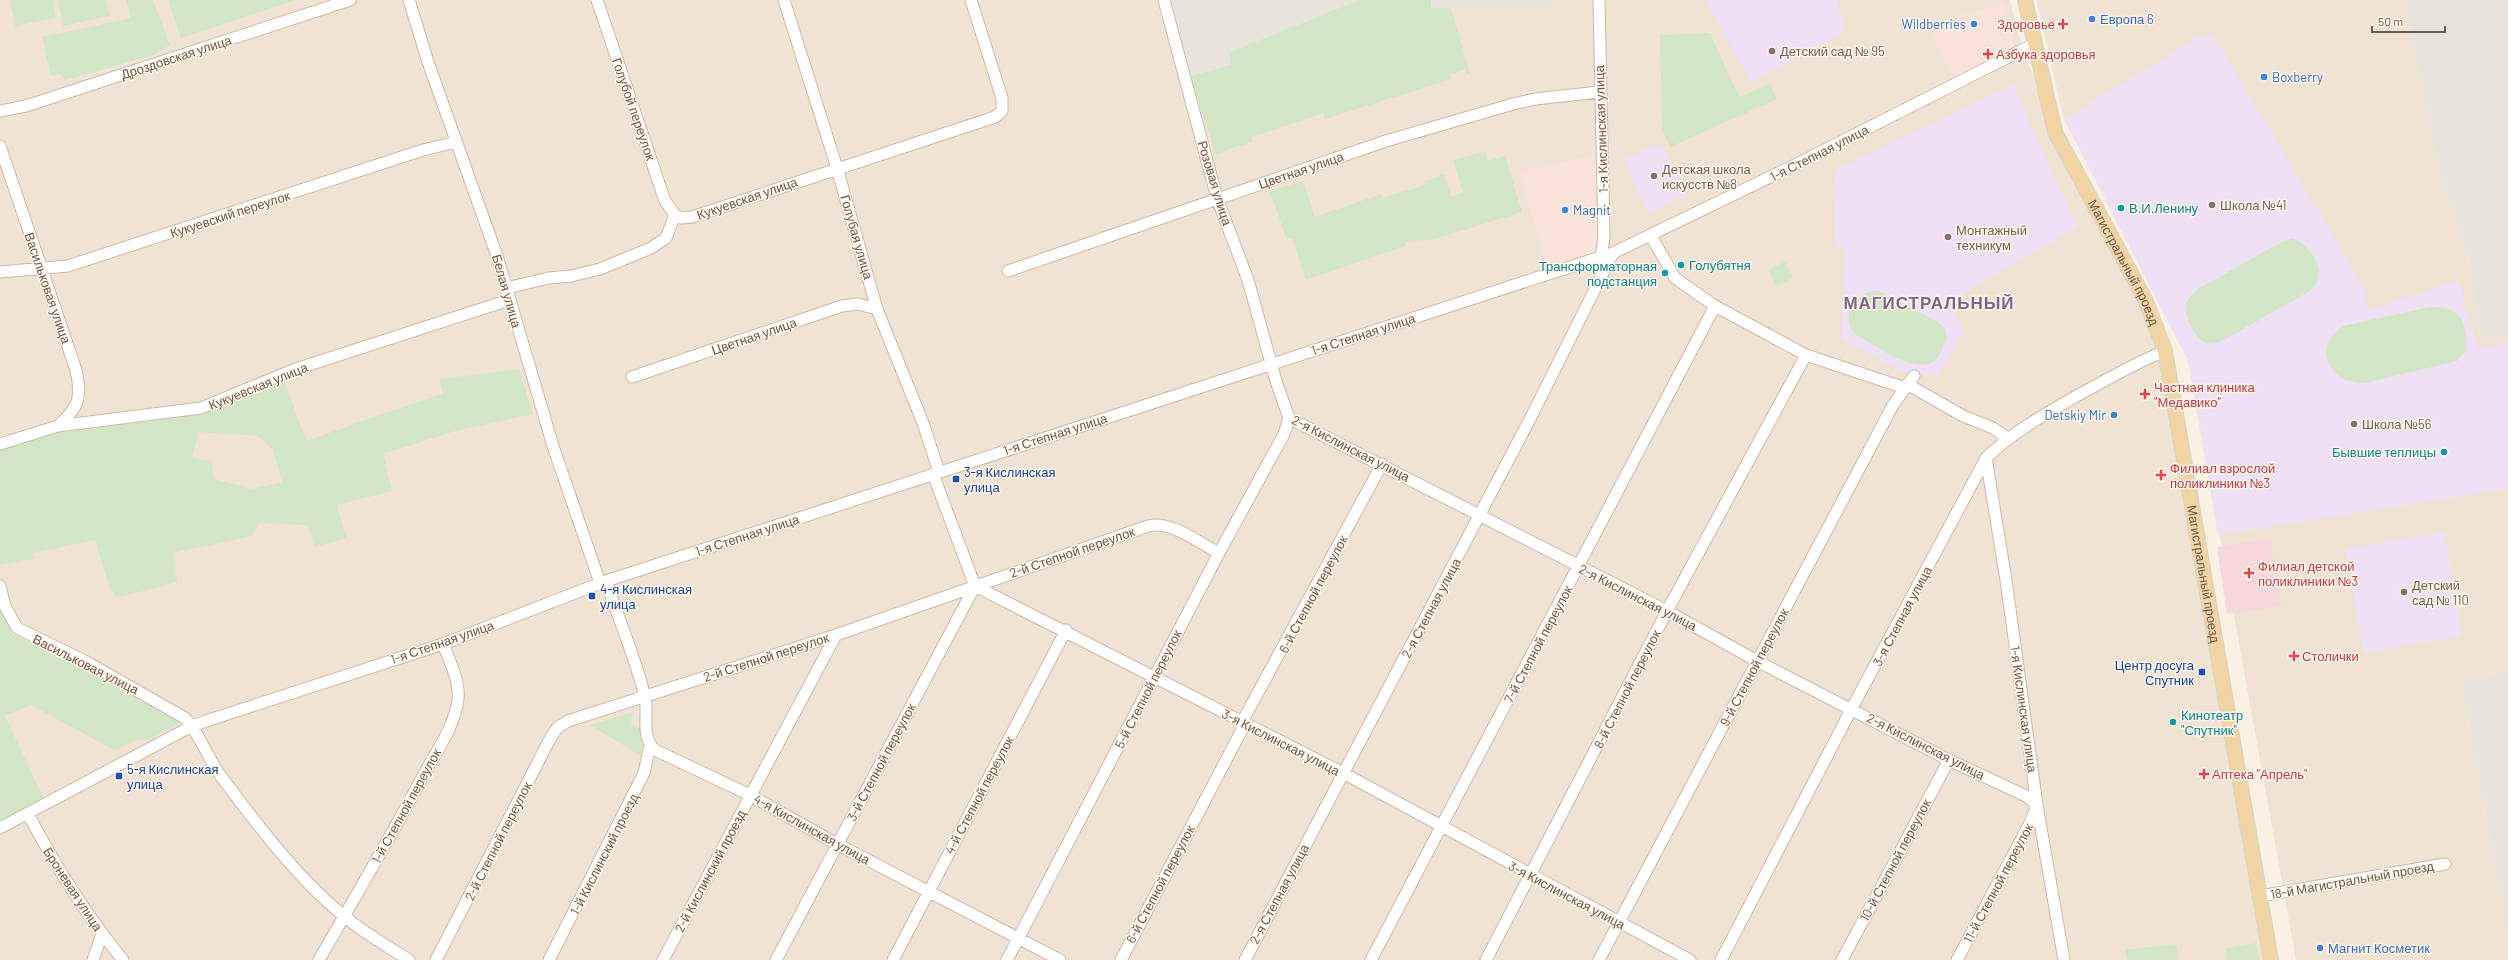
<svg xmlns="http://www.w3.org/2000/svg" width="2508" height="960" font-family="Barlow,sans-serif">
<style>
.residential{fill:#f0e3d3}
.commercial{fill:#f8e2d9}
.industrial{fill:#e9e3de}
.education{fill:#eee1f5}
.medical{fill:#f6d8dc}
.green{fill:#d2e5c4;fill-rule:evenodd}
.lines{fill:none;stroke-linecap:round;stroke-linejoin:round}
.minor-casing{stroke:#c9b9ac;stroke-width:13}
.major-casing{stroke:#d7d1cd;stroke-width:16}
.minor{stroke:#fff;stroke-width:11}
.major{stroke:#f1d4a4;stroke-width:14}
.shop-dot{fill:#3f7fe0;stroke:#fdf5ea;stroke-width:1.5}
.health-dot{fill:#e0444e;stroke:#fdf5ea;stroke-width:1.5}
.education-dot{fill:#8d6e63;stroke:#fdf5ea;stroke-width:1.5}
.culture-dot{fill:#0f9aa8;stroke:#fdf5ea;stroke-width:1.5}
.transit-dot{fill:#1a4fb4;stroke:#fdf5ea;stroke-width:1.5}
.labels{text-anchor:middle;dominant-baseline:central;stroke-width:3;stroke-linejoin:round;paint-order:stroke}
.shop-label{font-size:13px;fill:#366cbe;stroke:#fdf5ea;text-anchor:start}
.health-label{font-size:13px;fill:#be3a42;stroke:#fdf5ea;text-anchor:start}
.education-label{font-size:13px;fill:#785e54;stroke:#fdf5ea;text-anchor:start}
.street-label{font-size:13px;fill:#6f594d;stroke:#fdf5ea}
.culture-label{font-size:13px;fill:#0d838f;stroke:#fdf5ea;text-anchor:start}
.transit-label{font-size:13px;fill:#164399;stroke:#fdf5ea;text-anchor:start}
.district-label{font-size:17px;font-weight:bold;letter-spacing:1px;fill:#7e658b;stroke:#fdf5ea}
</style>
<rect width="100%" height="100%" fill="#f9f1e4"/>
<path class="residential" d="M 0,0 L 1168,0 L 1191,75 L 1359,0 L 1431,0 L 1431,8 L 1553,8 L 1553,0 L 2010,0 L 2023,53 L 2166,357 L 2267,960 L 0,960 Z
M 2037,0 L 2404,0 L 2440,174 L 2468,256 L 2480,338 L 2508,334 L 2508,672 L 2461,681 L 2508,936 L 2508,960 L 2296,960 L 2188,360 L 2064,119 Z"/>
<path class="commercial" d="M 2004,4 L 2014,39 L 2013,50 L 1953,81 L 1929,30 L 1938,21 Z
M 1596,154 L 1598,232 L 1595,252 L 1547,268 L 1519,172 Z"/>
<path class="industrial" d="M 1168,0 L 1359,0 L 1230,52 L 1230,65 L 1191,76 Z
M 1431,0 L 1553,0 L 1554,8 L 1431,8 Z
M 2404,0 L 2508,0 L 2508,334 L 2480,339 L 2468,256 L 2440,174 Z
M 2508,672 L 2508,936 L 2461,681 Z"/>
<path class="education" d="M 1706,0 L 1837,0 L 1845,32 L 1751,83 Z
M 2212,33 L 2366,291 L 2364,296 L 2370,310 L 2459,280 L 2478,349 L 2508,343 L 2508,489 L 2218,535 L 2188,360 L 2064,119 L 2201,35 L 2203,38 Z
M 2014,84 L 2039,144 L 2078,227 L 1949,302 L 1964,331 L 1938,376 L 1901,371 L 1841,339 L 1845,247 L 1835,247 L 1833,184 L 1836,170 Z
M 1655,145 L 1663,148 L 1687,195 L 1648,213 L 1624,160 Z
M 2444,532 L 2462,636 L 2364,653 L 2345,549 Z"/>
<path class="medical" d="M 2271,539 L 2282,606 L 2227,614 L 2217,547 Z"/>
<path class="green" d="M 10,0 L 53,0 L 56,18 L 15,26 Z
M 58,0 L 106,0 L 110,16 L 63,26 Z
M 126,0 L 153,0 L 170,45 L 154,55 L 65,80 L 61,74 L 51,76 L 42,37 L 131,18 Z
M 168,0 L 295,0 L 181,38 Z
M 1359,0 L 1431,0 L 1431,8 L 1451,8 L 1470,73 L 1466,75 L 1465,70 L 1451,74 L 1452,79 L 1325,119 L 1323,113 L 1251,137 L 1252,142 L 1215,154 L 1191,76 L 1230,65 L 1230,52 Z
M 1710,33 L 1739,97 L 1770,84 L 1777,99 L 1670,147 L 1662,128 L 1660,35 Z
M 1485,151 L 1488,161 L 1505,156 L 1522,212 L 1435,239 L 1406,242 L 1406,246 L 1306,280 L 1292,238 L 1287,240 L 1270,191 L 1303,181 L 1315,217 L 1381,194 L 1383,198 L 1424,185 L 1423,182 L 1444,174 L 1451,197 L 1463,192 L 1453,160 Z
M 2293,238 C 2307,245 2322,261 2318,278 C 2318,283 2313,287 2310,291 L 2220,342 C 2215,343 2210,345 2205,343 C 2195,338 2183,314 2186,304 C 2188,297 2194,293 2198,289 L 2283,241 Z
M 1785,262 L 1793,278 L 1777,286 L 1768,270 Z
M 1873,291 L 1879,291 L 1938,322 L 1945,329 L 1947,338 C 1944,345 1941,354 1935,360 C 1916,377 1872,343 1853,333 C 1843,313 1852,297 1873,291 Z
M 2430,307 C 2462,307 2467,320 2466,350 L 2457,361 L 2365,383 C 2329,385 2311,346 2343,326 Z
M 519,369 L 533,414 L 455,431 L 383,454 L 392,491 L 337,505 L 346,538 L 314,547 L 308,525 L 259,523 L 252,536 L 173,553 L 177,582 L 117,598 L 110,589 L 95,540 L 32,553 L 33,559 L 0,565 L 0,448 L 50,434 L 200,415 L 285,382 L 306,441 L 443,393 L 439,379 ZM 198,432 L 258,436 L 273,450 L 282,482 L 253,489 L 214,479 L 212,461 L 192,458 Z
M 0,610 L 12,634 L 82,668 L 180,723 L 149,739 L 137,740 L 114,750 L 31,705 L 5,716 L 44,799 L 0,822 Z
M 633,712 L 631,724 L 642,729 L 641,756 L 590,725 Z
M 2256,943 L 2259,960 L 2227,960 L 2225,949 Z
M 2176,944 L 2179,960 L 2127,960 L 2125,950 Z"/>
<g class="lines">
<g class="minor-casing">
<path id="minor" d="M 409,0 L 428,62 L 497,256 L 553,446 L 600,583
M 597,0 L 665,201 L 675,215
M 784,0 L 837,168 L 877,309 L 923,423 L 939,472
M 1164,0 L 1217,198 L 1248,280 L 1276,381 L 1289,418 L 1667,611 L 1757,661 L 1949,760 L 2026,796 L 2037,805 L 2031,821 L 1957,960
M 1599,0 L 1604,237 L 1601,257
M 0,111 L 26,106 L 350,0
M 0,146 L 76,370 C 82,398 79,407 58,426
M 1651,236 L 1675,278 L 1715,306 L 1806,355 L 1905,388
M 1008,271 L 1386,141 L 1513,104 L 1535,99 L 1599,92
M 0,272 L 68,266 L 423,150 L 456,142
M 506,288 L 549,278 L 571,276 L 600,269 L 651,248 L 666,238 L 675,215 L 681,218 L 692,217 L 995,117 L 1002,111 L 1002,98 L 971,0
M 632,377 L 842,306 L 858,304 L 877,309
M 1907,384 L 1963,416 L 1993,428 L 2007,438
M 0,444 L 58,426 L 201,408 L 293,370 L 509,300
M 1986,458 L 2006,580 L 2037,805 L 2064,960
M 933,474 L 975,586 L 1343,773 L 1690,960
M 606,581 C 618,618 637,661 645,698 C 649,715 640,736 655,750 L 750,795 L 837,844 L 1060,960
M 0,586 L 5,606 L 17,628 L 83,660 L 185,718 C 200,734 207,757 220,775 C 255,822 298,879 344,916 C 364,933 387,946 409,960
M 1242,722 L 1382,464
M 28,814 C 55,865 86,915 123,960
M 0,828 L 192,726 L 206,721 L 443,644 L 606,581 L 1613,253 L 1797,164 L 2034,44
M 2260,896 L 2445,864
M 93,960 L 102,934
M 319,960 C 354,899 390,838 423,776 C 436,752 455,726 458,699 C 460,681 449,660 443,644
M 436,960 L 551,737 L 558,727 L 568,721 L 836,635 L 1148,526 C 1171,520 1199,543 1219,553
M 549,960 L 644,773 L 650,745
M 663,960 L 836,635
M 776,960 L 975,586
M 893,960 L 1066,630
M 1007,960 L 1219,553 L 1284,434 L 1289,418
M 1121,960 L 1245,724
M 1245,960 L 1530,419 L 1613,253
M 1371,960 L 1715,306
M 1486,960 L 1667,611 L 1806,355
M 1599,960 L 1893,405 L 1914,376
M 1721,960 L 1852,708 L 1986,458 C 2014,431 2047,413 2080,394 C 2108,379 2135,363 2165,351
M 1842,960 L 1949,760"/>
</g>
<g class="major-casing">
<g id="major">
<path id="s1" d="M 2025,0 L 2055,132 L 2146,301 L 2165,351 L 2271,960"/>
</g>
</g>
<use href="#minor" class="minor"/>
<use href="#major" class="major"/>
</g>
<g class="shop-dot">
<circle cx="2092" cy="19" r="4"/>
<circle cx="1974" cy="24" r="4"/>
<circle cx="2264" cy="77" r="4"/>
<circle cx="1565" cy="210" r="4"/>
<circle cx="2114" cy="415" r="4"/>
<circle cx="2320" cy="948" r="4"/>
</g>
<g class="health-dot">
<path d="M2061 18h4v4h4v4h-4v4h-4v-4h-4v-4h4z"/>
<path d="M1986 48h4v4h4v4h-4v4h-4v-4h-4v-4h4z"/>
<path d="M2143 388h4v4h4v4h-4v4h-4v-4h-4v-4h4z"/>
<path d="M2159 469h4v4h4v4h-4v4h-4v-4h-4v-4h4z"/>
<path d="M2247 567h4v4h4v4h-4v4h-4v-4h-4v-4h4z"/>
<path d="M2292 650h4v4h4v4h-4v4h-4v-4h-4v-4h4z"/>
<path d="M2202 768h4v4h4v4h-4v4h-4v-4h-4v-4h4z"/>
</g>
<g class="education-dot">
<circle cx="1772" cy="51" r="4"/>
<circle cx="1654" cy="176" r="4"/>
<circle cx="2212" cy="205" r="4"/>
<circle cx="1948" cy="237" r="4"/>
<circle cx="2354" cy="424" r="4"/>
<circle cx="2404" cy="592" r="4"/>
</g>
<g class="culture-dot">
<circle cx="2121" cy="208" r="4"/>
<circle cx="1681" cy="265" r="4"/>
<circle cx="1665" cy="273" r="4"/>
<circle cx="2444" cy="452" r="4"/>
<circle cx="2173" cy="722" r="4"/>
</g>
<g class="transit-dot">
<rect x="952" y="475" width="8" height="8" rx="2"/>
<rect x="588" y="592" width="8" height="8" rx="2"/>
<rect x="2198" y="668" width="8" height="8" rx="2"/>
<rect x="115" y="772" width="8" height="8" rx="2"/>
</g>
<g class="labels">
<g class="shop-label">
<text x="2100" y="19">Европа 6</text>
<text x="1966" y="24" text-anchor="end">Wildberries</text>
<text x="2272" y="77">Boxberry</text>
<text x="1573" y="210">Magnit</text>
<text x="2106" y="415" text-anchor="end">Detskiy Mir</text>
<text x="2328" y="948">Магнит Косметик</text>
</g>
<g class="health-label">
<text x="2055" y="24" text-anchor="end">Здоровье</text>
<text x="1996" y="54">Азбука здоровья</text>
<text x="2154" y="387">Частная клиника<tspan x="2154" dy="15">"Медавико"</tspan></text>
<text x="2170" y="468">Филиал взрослой<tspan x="2170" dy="15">поликлиники №3</tspan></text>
<text x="2258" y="566">Филиал детской<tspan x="2258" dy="15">поликлиники №3</tspan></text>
<text x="2302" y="656">Столички</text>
<text x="2212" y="774">Аптека "Апрель"</text>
</g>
<g class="education-label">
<text x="1780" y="51">Детский сад № 95</text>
<text x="1662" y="169">Детская школа<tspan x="1662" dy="15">искусств №8</tspan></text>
<text x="2220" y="205">Школа №41</text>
<text x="1956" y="230">Монтажный<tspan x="1956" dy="15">техникум</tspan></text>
<text x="2362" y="424">Школа №56</text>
<text x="2412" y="585">Детский<tspan x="2412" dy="15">сад № 110</tspan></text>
</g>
<g class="street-label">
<text transform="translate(176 57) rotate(-18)">Дроздовская улица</text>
<text transform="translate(634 109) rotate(71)">Голубой переулок</text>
<text transform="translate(1601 129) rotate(-92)">1-я Кислинская улица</text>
<text transform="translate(1819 153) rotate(-27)">1-я Степная улица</text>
<text transform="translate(1301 170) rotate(-19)">Цветная улица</text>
<text transform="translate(1215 183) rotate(73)">Розовая улица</text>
<text transform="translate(747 198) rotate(-19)">Кукуевская улица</text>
<text transform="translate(230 214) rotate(-18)">Кукуевский переулок</text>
<text transform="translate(857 237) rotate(74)">Голубая улица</text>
<text stroke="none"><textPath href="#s1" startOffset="283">Магистральный проезд</textPath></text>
<text transform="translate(48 288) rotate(71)">Васильковая улица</text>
<text transform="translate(507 291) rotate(74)">Белая улица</text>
<text transform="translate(1363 334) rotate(-18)">1-я Степная улица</text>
<text transform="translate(754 336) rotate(-19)">Цветная улица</text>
<text transform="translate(258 386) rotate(-22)">Кукуевская улица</text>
<text transform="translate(1055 434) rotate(-18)">1-я Степная улица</text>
<text transform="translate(1351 448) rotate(27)">2-я Кислинская улица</text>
<text transform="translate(747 535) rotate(-18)">1-я Степная улица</text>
<text transform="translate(1072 552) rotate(-19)">2-й Степной переулок</text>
<text stroke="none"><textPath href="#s1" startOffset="607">Магистральный проезд</textPath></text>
<text transform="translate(1313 594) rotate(-62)">6-й Степной переулок</text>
<text transform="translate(1638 597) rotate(27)">2-я Кислинская улица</text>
<text transform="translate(1431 608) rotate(-62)">2-я Степная улица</text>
<text transform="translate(1902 616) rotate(-62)">3-я Степная улица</text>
<text transform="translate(442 642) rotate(-19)">1-я Степная улица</text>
<text transform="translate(1538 644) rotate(-62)">7-й Степной переулок</text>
<text transform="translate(766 657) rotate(-18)">2-й Степной переулок</text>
<text transform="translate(86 664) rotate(27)">Васильковая улица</text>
<text transform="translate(1754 667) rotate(-62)">9-й Степной переулок</text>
<text transform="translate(1148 689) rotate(-63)">5-й Степной переулок</text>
<text transform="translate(1627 689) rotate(-63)">8-й Степной переулок</text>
<text transform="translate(2024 709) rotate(82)">1-я Кислинская улица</text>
<text transform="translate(1281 742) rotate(27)">3-я Кислинская улица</text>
<text transform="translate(1926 746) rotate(27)">2-я Кислинская улица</text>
<text transform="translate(881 762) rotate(-62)">3-й Степной переулок</text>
<text transform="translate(979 795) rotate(-62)">4-й Степной переулок</text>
<text transform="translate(406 806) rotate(-61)">1-й Степной переулок</text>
<text transform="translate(812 829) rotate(29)">4-я Кислинская улица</text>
<text transform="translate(498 841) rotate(-63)">2-й Степной переулок</text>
<text transform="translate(604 854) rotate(-63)">1-й Кислинский проезд</text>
<text transform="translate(1895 860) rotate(-62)">10-й Степной переулок</text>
<text transform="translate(710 871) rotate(-62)">2-й Кислинский проезд</text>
<text transform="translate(2352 880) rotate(-10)">18-й Магистральный проезд</text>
<text transform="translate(1998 883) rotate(-62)">11-й Степной переулок</text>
<text transform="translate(1160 884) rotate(-62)">6-й Степной переулок</text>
<text transform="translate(73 889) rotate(57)">Броневая улица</text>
<text transform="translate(1279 894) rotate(-62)">2-я Степная улица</text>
<text transform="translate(1567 895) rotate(28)">3-я Кислинская улица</text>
</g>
<g class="culture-label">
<text x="2129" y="208">В.И.Ленину</text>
<text x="1689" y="265">Голубятня</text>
<text x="1657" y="266" text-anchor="end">Трансформаторная<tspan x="1657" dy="15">подстанция</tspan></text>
<text x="2436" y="452" text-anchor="end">Бывшие теплицы</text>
<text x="2181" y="715">Кинотеатр<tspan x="2181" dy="15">"Спутник"</tspan></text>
</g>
<g class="transit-label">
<text x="964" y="472">3-я Кислинская<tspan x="964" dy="15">улица</tspan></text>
<text x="600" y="589">4-я Кислинская<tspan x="600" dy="15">улица</tspan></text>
<text x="2194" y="665" text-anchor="end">Центр досуга<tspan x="2194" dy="15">Спутник</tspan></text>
<text x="127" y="769">5-я Кислинская<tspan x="127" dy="15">улица</tspan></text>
</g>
<g class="district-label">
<text x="1929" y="302">МАГИСТРАЛЬНЫЙ</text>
</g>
</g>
<path d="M2372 26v6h73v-6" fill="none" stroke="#6f594d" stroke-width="2"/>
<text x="2378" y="26" font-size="12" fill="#6f594d" stroke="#fdf5ea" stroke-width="3" paint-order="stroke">50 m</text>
</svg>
